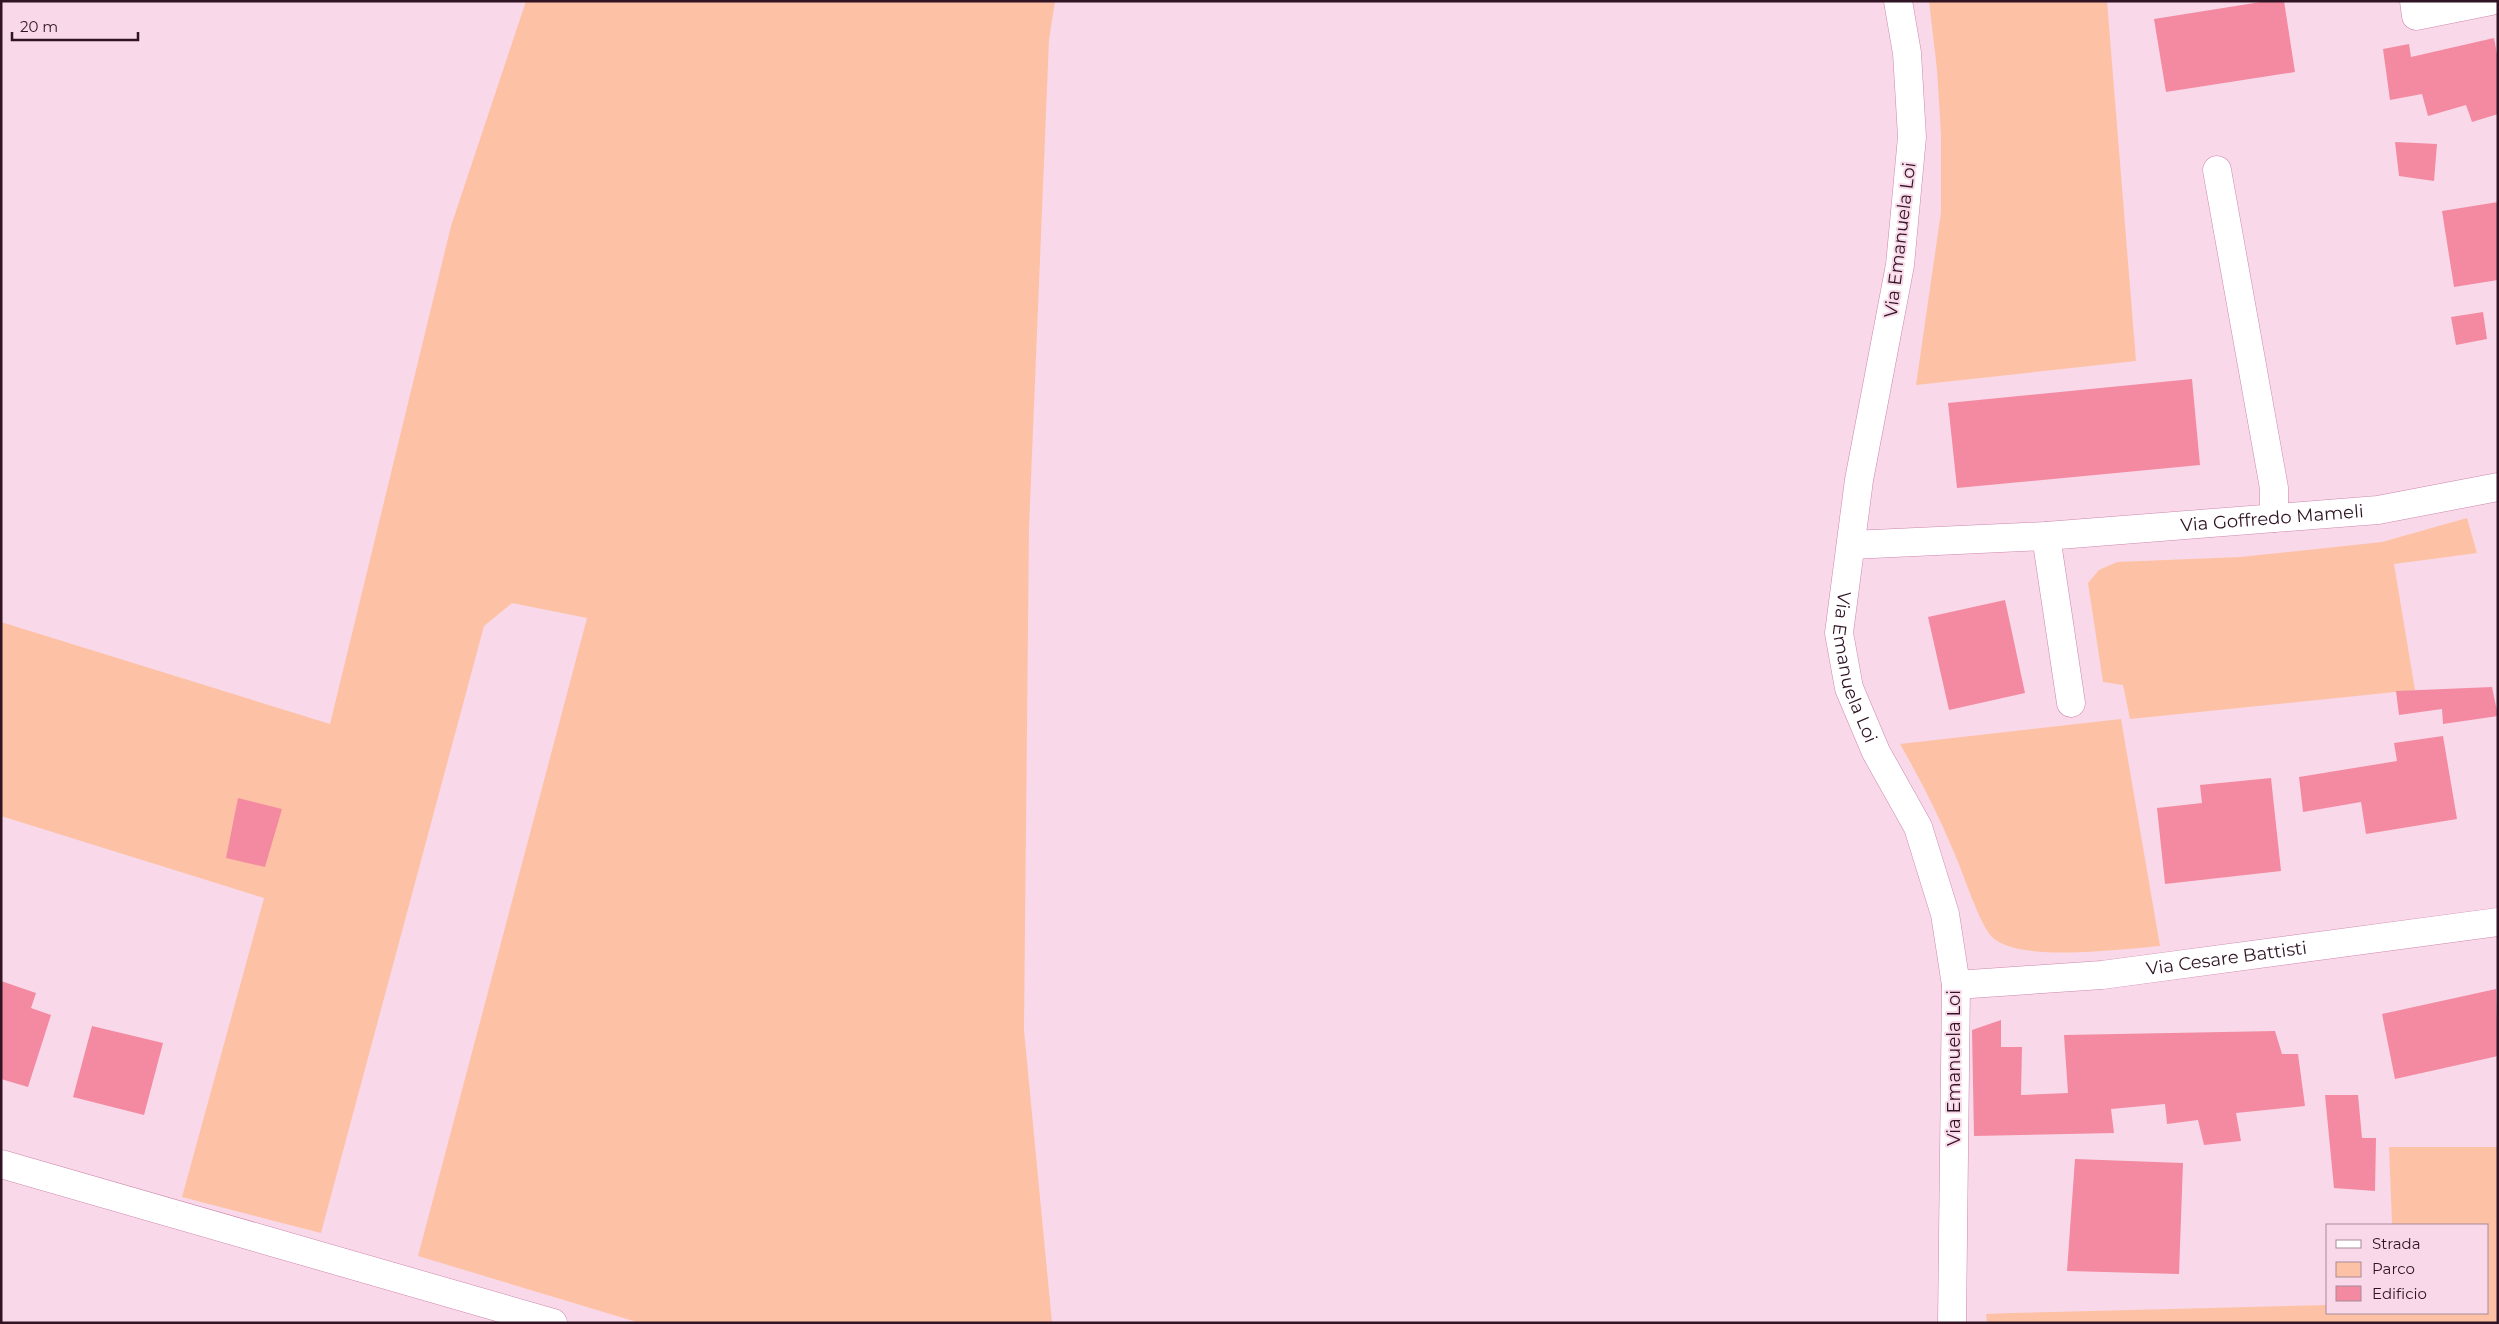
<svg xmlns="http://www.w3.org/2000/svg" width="2499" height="1324" font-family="Montserrat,sans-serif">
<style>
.green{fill:#fdc2a6}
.building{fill:#f38aa1}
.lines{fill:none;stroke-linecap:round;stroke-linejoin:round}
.minor-casing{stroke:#ce86ad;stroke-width:29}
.minor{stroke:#fff;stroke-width:28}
.labels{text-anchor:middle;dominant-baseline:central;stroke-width:4;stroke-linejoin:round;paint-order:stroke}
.street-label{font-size:18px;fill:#301424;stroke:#f9d9e9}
</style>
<rect width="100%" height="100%" fill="#f9d9e9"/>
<path class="green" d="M 526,1 L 1055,1 L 1049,40 L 1029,528 L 1024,1030 L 1052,1323 L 640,1323 L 418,1256 L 587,618 L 512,603 L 484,626 L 321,1233 L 182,1197 L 264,898 L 1,816 L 1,622 L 330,724 L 451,226 Z
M 1929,1 L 2107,1 L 2136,361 L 1916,385 L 1941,212 L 1941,135 L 1937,70 Z
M 2467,518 L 2477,553 L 2394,564 L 2415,690 L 2130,719 L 2123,685 L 2103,682 L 2088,583 L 2099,570 L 2117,562 L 2240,557 L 2382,542 Z
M 2121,719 L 2160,946 C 2123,949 2018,963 1992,937 C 1979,924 1962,869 1953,850 C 1938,814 1920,779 1900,744 Z
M 2389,1147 L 2498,1147 L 2498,1323 L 1987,1323 L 1986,1314 L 2010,1313 L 2328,1305 L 2328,1313 L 2488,1313 L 2488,1225 L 2392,1225 Z"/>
<path class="building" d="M 2267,1 L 2284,1 L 2295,72 L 2166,92 L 2154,19 Z
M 2494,38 L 2498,60 L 2498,114 L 2472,122 L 2466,105 L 2428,116 L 2422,94 L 2390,100 L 2383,49 L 2409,44 L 2411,57 Z
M 2395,142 L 2437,144 L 2434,181 L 2399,176 Z
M 2498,202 L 2498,280 L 2454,287 L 2442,211 Z
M 2483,312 L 2487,339 L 2456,345 L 2451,317 Z
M 2192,379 L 2200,465 L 1957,488 L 1948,403 Z
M 2005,600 L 2025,693 L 1949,710 L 1928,617 Z
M 2492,687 L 2498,716 L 2443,724 L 2442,709 L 2399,715 L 2396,691 Z
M 2443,736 L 2457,819 L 2366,834 L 2361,802 L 2303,812 L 2299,777 L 2397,761 L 2394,743 Z
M 2271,778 L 2281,871 L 2165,884 L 2157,808 L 2202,803 L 2200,785 Z
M 238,798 L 282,809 L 265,867 L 226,858 Z
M 1,981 L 36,993 L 31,1008 L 51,1015 L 28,1087 L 1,1079 Z
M 2496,989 L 2498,1056 L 2395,1079 L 2382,1014 Z
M 2001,1020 L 2001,1047 L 2022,1047 L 2021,1095 L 2068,1093 L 2064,1035 L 2275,1031 L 2282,1054 L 2298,1054 L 2305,1106 L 2236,1113 L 2241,1141 L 2204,1145 L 2198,1120 L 2167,1124 L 2165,1104 L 2111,1109 L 2114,1133 L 1974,1136 L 1972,1030 Z
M 92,1026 L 163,1043 L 144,1115 L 73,1097 Z
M 2325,1095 L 2358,1095 L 2362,1138 L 2376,1138 L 2375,1191 L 2334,1188 Z
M 2075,1159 L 2183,1163 L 2179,1274 L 2067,1271 Z"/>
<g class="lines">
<g class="minor-casing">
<g id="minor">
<path id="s1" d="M 1898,1 L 1907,53 L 1912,137 L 1900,265 L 1859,480 L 1839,633 L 1849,688 L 1876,752 L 1918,827 L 1945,914 L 1956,985 L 1952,1323"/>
<path d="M 2414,1 L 2416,16 L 2491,1"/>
<path d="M 2217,170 L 2274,488 L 2274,518"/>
<path d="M 2046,536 L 2071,703"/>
<path id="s2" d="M 1851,545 L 2046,536 L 2378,510 L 2498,487"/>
<path id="s3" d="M 1956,985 L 2102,975 L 2498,922"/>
<path d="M 1,1164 L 553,1323"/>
</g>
</g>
<use href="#minor" class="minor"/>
</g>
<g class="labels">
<g class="street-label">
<text transform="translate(1900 240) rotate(-83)">Via Emanuela Loi</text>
<text stroke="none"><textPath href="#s2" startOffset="422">Via Goffredo Mameli</textPath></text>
<text stroke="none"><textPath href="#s1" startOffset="675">Via Emanuela Loi</textPath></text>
<text stroke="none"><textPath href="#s3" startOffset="272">Via Cesare Battisti</textPath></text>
<text transform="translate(1954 1068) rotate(-90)">Via Emanuela Loi</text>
</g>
</g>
<rect width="2499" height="1324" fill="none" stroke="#301424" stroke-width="5"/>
<rect x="2326" y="1224" width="162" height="90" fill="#f9d9e9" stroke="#a98a9a"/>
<rect x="2336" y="1240" width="25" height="8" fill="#ffffff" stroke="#a98a9a"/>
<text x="2372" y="1249" font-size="15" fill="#301424">Strada</text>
<rect x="2336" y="1262" width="25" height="15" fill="#fdc2a6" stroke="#a98a9a"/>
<text x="2372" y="1274" font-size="15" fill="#301424">Parco</text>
<rect x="2336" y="1286" width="25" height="15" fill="#f38aa1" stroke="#a98a9a"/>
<text x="2372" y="1299" font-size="15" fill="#301424">Edificio</text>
<path d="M12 32v8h126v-8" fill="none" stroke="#301424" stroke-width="2.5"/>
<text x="20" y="32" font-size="15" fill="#301424" stroke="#f9d9e9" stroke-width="4" paint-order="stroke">20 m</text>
</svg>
